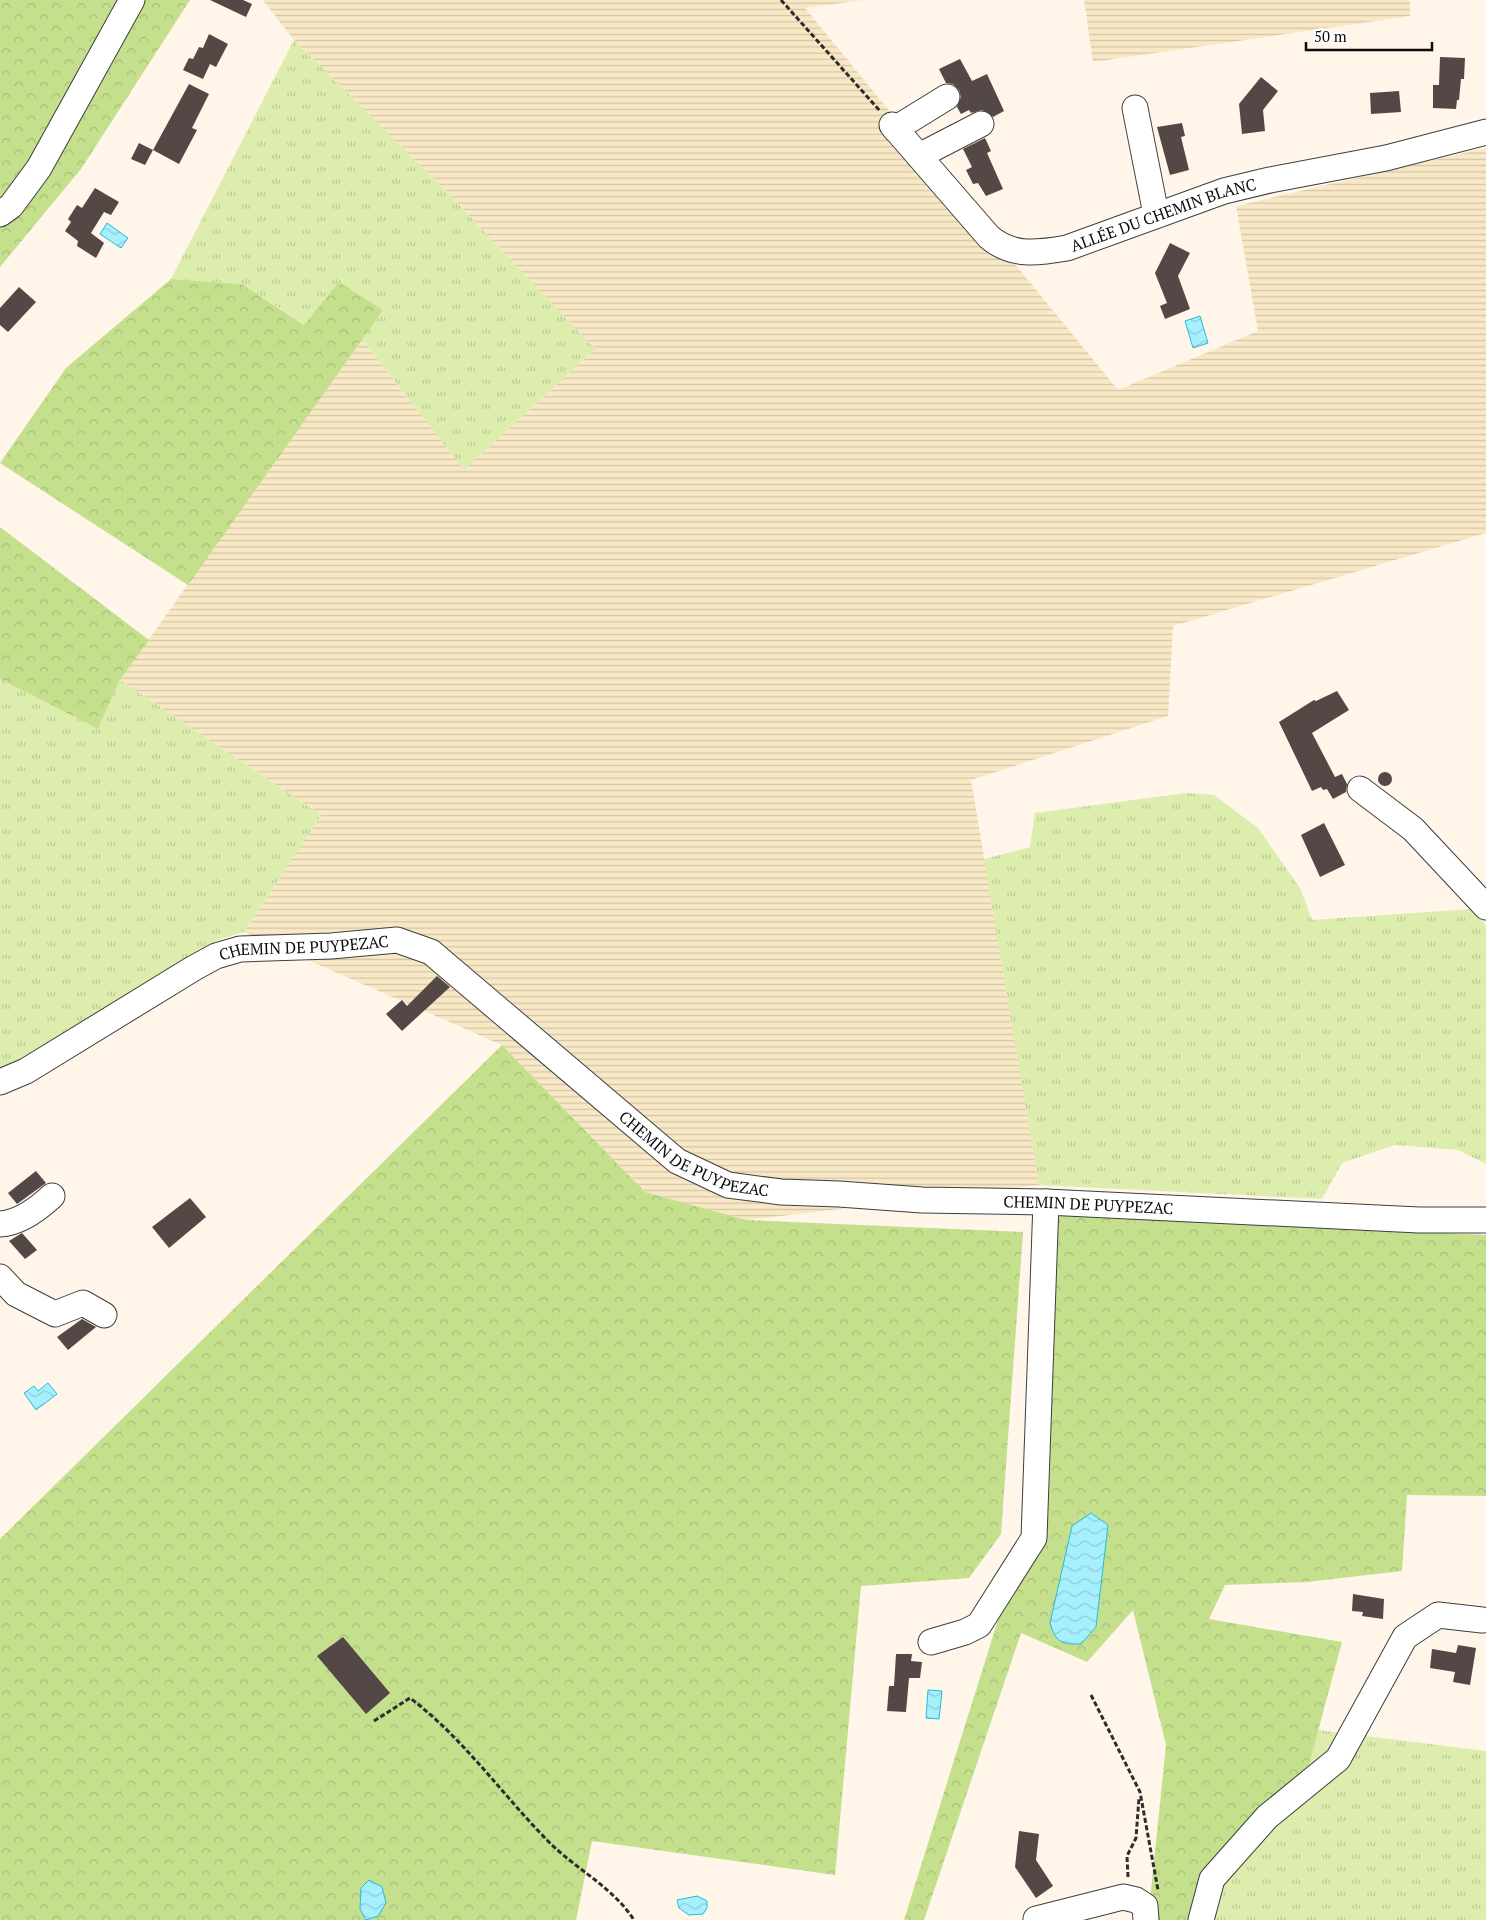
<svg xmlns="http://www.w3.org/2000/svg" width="1486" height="1920" font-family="'PT Serif',serif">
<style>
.farmland{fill:url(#farmland-rules)}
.grass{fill:url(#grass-tufts)}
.forest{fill:url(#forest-crowns)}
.water{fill:url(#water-waves);stroke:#26bbdb}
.building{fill:#544846}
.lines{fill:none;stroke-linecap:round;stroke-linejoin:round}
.minor-casing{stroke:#3e3e3e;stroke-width:27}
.path{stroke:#2d2d2d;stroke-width:3;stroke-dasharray:5 2.5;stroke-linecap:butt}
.minor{stroke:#fff;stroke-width:25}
.labels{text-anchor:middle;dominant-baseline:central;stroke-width:5;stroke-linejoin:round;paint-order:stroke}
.street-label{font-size:16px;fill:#0b0b0b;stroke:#fff}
</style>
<defs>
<pattern id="farmland-rules" width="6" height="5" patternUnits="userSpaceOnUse" patternTransform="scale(1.25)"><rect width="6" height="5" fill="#f8e8c5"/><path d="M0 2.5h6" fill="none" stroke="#d3c6a8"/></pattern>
<pattern id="grass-tufts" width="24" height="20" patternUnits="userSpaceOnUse" patternTransform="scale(1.25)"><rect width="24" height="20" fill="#ddedae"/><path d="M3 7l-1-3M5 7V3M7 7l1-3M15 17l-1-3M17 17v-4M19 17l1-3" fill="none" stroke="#bcca94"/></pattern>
<pattern id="forest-crowns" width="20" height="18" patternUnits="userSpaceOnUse" patternTransform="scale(1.25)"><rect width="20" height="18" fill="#c4e08c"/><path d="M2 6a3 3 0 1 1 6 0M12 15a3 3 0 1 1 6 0" fill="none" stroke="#a7bf77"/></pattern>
<pattern id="water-waves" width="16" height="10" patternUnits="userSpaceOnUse" patternTransform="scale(1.25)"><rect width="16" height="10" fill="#a6f0fd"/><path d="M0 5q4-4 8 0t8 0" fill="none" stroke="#8eccd8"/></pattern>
</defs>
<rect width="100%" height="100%" fill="#fff5e8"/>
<path class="farmland" d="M 263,0 L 863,0 L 805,8 L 1118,390 L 1258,331 L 1236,206 L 1486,148 L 1486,533 L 1173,626 L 1168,716 L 971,780 L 1039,1185 L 747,1220 L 645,1192 L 502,1045 L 244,932 L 321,815 L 120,680 L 362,339 L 464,470 L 595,349 L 445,190 L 294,40 Z
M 1084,0 L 1410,0 L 1410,16 L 1093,62 Z"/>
<path class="grass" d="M 294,40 L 445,190 L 595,349 L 464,470 L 362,339 L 383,310 L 305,325 L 242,284 L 171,279 Z
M 0,679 L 98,729 L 120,680 L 321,815 L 244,932 L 220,939 L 0,1073 Z
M 1186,793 L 1214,795 L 1258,828 L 1300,888 L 1312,920 L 1471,909 L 1486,925 L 1486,1164 L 1458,1150 L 1395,1145 L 1342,1163 L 1322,1199 L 1039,1185 L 984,859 L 1030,847 L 1035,813 Z
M 1318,1730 L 1486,1751 L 1486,1920 L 1189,1920 L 1192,1908 L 1308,1768 Z"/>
<path class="forest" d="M 0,0 L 190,0 L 81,169 L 0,267 Z
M 171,279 L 242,284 L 304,325 L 339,282 L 383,310 L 188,585 L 0,463 L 66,368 Z
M 0,527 L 149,640 L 120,680 L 98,729 L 0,679 Z
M 502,1045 L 645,1192 L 747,1220 L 1023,1232 L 1001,1534 L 969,1578 L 861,1586 L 835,1875 L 592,1841 L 576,1920 L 0,1920 L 0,1539 Z
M 1044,1215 L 1486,1235 L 1486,1496 L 1407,1495 L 1402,1571 L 1307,1582 L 1225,1585 L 1209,1619 L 1342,1642 L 1308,1768 L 1192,1908 L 1189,1920 L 1148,1920 L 1166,1745 L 1133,1610 L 1087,1662 L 1021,1633 L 924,1920 L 904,1920 L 1025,1534 Z"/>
<path class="water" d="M 107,223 L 128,238 L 121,248 L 100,234 Z
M 1200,316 L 1208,343 L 1193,348 L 1185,321 Z
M 48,1383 L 57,1394 L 36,1410 L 24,1393 L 34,1386 L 38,1391 Z
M 1091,1513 L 1108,1525 L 1096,1627 L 1081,1644 C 1061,1644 1056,1643 1050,1623 L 1072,1526 Z
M 928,1690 L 942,1691 L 939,1719 L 926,1718 Z
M 369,1880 L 382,1887 L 386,1903 L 378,1916 L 366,1920 L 360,1909 L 361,1888 Z
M 697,1896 L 707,1901 L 707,1908 L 703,1914 L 689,1915 L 679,1908 L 677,1900 Z"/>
<path class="building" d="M 210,0 L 243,0 L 252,4 L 246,17 Z
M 209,34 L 228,44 L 216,67 L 210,64 L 203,79 L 183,70 L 189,58 L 193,59 L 199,47 L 203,48 Z
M 1440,57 L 1465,58 L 1464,79 L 1461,79 L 1459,100 L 1457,100 L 1456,109 L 1433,108 L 1433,85 L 1439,85 Z
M 960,59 L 972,81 L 987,74 L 1004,111 L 993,117 L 982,110 L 971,113 L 969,110 L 961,114 L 957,107 L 961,97 L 959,90 L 953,84 L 946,83 L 939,69 Z
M 1261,77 L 1278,91 L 1263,110 L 1265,131 L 1242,134 L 1239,104 Z
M 189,84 L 209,94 L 192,128 L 197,130 L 179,164 L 153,150 Z
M 1399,91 L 1401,112 L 1371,114 L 1370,93 Z
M 1182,123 L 1185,136 L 1181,137 L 1189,170 L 1170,175 L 1157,127 Z
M 985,138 L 991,151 L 987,153 L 1003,189 L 986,196 L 978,183 L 973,184 L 966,170 L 972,167 L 963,149 Z
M 139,143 L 153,150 L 145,165 L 131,159 Z
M 95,188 L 119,202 L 111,215 L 104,212 L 91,233 L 104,243 L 96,258 L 77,246 L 78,241 L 65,231 L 71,222 L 68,219 L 77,205 L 82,208 Z
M 1170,243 L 1190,253 L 1178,276 L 1190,309 L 1165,319 L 1160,306 L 1167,303 L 1155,273 Z
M 19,287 L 36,302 L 8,332 L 0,325 L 0,308 Z
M 1337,691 L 1349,710 L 1312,733 L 1335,777 L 1342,774 L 1347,784 L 1346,792 L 1333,799 L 1327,789 L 1323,790 L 1321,787 L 1312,791 L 1279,722 L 1314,700 L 1316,701 Z
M1378 779a7 7 0 1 1 14 0a7 7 0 1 1-14 0Z
M 1324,823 L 1345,865 L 1320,877 L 1301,835 Z
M 437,976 L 450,987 L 402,1031 L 386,1014 L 402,1000 L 407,1006 Z
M 36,1171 L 46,1183 L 17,1204 L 8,1193 Z
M 190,1198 L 206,1217 L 169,1248 L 152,1227 Z
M 22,1233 L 37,1250 L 25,1259 L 9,1241 Z
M 82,1319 L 96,1327 L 68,1350 L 57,1337 Z
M 1353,1594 L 1384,1599 L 1383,1619 L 1362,1616 L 1363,1612 L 1352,1611 Z
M 343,1637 L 390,1693 L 366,1714 L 317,1656 Z
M 1458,1645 L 1476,1648 L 1470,1685 L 1453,1682 L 1455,1672 L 1430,1668 L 1432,1649 L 1456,1653 Z
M 896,1654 L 912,1654 L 911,1661 L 922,1662 L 920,1678 L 909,1678 L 906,1712 L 887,1711 L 889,1686 L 894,1686 Z
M 1019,1831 L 1039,1834 L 1036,1860 L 1053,1886 L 1036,1898 L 1015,1867 Z"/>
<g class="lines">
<g class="minor-casing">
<g id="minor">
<path d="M 1135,108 L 1156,214"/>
<path id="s1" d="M 892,125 L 989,237 C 1012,257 1038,253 1067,248 L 1224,191 L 1270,180 L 1386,158 L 1486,132"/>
<path d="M 895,129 L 947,97"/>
<path d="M 919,156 L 981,124"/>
<path d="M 0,214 L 11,206 L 39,168 L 132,0"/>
<path d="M 1360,789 L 1413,829 L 1486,907"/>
<path id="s2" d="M 0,1082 L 26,1071 L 194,968 L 216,956 L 240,949 L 331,946 L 397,940 L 431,952 L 677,1161 L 728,1185 L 781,1192 L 839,1194 L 922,1200 L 1046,1202 L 1419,1220 L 1486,1220"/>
<path d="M 0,1224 C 19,1223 38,1209 52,1196"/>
<path d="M 0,1277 L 16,1294 L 55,1314 L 83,1303 L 104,1315"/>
<path d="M 931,1642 L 965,1632 L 979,1625 L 1034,1538 L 1046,1202"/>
<path d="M 1036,1919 L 1123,1897 L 1136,1900 L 1145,1906 L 1146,1920"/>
<path d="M 1201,1920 L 1212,1879 L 1267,1817 L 1338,1759 L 1405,1637 L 1438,1615 L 1482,1620"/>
</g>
</g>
<path class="path" d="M 781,0 L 880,111
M 1091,1695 L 1140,1792 L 1158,1890
M 374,1721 L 410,1698 C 463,1738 501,1793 547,1840 C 575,1869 612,1886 634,1920
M 1128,1877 L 1127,1856 L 1136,1838 L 1139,1798"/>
<use href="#minor" class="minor"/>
</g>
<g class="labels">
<g class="street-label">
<text stroke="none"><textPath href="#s1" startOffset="332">ALLÉE DU CHEMIN BLANC</textPath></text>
<text stroke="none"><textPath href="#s2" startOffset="339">CHEMIN DE PUYPEZAC</textPath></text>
<text stroke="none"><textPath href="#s2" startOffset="804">CHEMIN DE PUYPEZAC</textPath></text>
<text stroke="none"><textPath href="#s2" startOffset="1209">CHEMIN DE PUYPEZAC</textPath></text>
</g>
</g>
<path d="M1306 42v8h126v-8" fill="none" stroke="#0b0b0b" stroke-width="2.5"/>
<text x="1314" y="42" font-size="15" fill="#0b0b0b" stroke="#ffffff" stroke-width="4" paint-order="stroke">50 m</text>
</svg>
